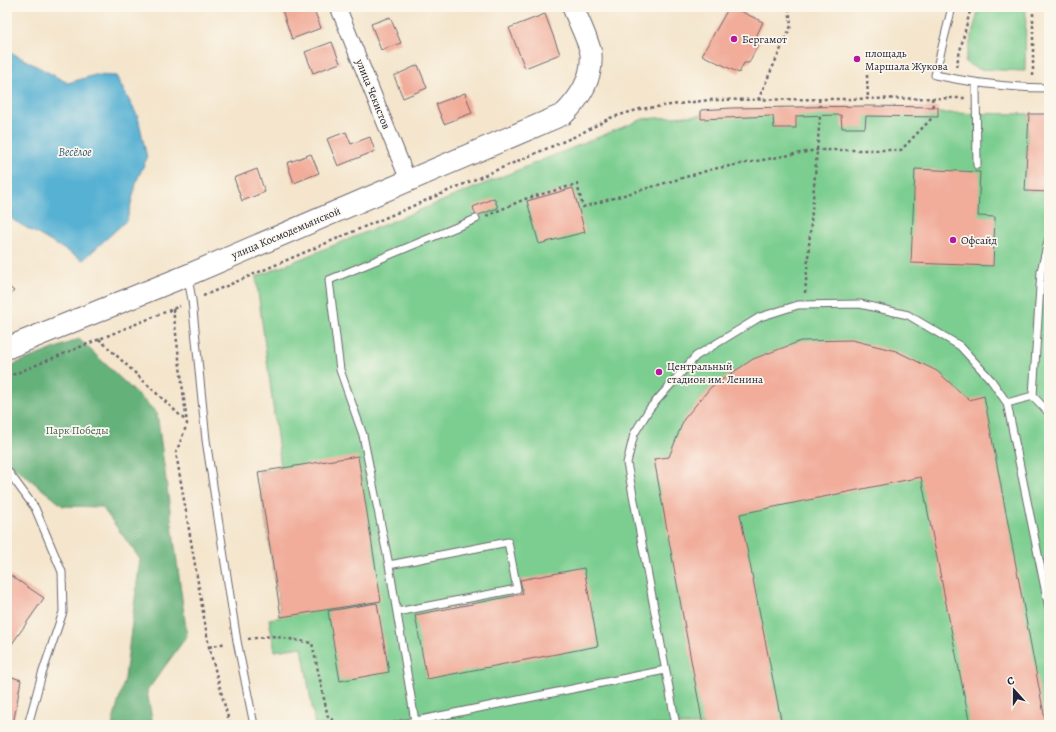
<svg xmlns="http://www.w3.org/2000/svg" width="1056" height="732" font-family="Alegreya,serif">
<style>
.green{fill:#7cce90;stroke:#4f7866}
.forest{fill:#65b17a;stroke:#446a5a}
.water{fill:#56b1d3;stroke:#3c6a87}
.building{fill:#f1ac9a}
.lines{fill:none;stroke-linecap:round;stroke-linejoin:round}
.lane-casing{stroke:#6c666e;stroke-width:9}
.street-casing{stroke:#6c666e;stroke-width:17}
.secondary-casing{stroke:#6c666e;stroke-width:23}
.path{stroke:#6c666e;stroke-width:2.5;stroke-dasharray:3 3;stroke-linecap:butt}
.lane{stroke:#fff;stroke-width:7}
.street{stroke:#fff;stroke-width:15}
.secondary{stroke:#fff;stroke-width:21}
.poi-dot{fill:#b5179e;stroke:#fbf7ec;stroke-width:1.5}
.labels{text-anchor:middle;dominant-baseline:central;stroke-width:3.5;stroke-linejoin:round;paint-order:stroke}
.poi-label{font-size:11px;fill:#22223b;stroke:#fbf7ec;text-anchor:start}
.street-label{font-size:11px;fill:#22223b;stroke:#fbf7ec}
.park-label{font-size:11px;fill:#425e59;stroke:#fbf7ec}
.water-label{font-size:12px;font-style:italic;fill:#375b78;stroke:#fbf7ec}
</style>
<rect width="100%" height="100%" fill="#fbf7ec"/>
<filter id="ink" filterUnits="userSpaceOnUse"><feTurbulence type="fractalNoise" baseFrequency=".025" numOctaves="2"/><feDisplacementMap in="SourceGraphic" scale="8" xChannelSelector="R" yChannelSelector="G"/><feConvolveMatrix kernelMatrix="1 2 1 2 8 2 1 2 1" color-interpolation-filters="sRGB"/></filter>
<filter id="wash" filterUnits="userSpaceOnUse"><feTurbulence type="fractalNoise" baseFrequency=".012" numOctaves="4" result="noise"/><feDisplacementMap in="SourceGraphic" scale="16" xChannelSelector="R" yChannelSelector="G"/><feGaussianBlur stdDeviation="0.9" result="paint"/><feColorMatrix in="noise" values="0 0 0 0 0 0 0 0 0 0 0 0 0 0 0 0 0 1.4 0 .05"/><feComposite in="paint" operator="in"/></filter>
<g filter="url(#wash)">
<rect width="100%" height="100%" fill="#f4e5cc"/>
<path class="green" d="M 979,7 L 1026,7 L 1025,71 L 977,69 L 965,62 Z
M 938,113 L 1029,114 L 1025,191 L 1049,192 L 1049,725 L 315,725 L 302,647 L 275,651 L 269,619 L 281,617 L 258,472 L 281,467 L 256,277 L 643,119 L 701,115 Z"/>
<path class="forest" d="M 79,339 L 157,413 L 187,636 L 147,691 L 153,725 L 112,725 L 125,678 L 140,559 L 102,507 L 63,506 L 7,461 L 7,367 Z"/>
<path class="water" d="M 7,49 L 10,52 L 68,83 L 95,75 L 116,76 L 138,117 L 147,158 L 137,180 L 127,220 L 83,260 L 13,220 L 7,211 Z"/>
<g id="blocks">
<path class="building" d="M 291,7 L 313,7 L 321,28 L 292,39 L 282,10 Z
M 505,7 L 518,7 L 507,11 Z
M 729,7 L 732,7 L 763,22 L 756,37 L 760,41 L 749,63 L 744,63 L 739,73 L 702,55 Z
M 1047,7 L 1049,7 L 1049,38 L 1048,38 Z
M 545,14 L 560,54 L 525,68 L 509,28 Z
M 390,17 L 401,43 L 381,50 L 371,24 Z
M 332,42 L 340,63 L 313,73 L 305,52 Z
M 418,65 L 427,88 L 403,98 L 394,76 Z
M 465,93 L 472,113 L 444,124 L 436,104 Z
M 867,106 L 938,107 L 938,117 L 866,116 L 865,128 L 842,128 L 841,115 L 796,116 L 796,128 L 774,128 L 773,116 L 701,119 L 701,110 L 732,108 Z
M 1029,114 L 1049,114 L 1049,192 L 1025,191 Z
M 346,132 L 351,144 L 370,137 L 375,151 L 338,166 L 327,139 Z
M 311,154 L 319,173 L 294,183 L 287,163 Z
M 257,169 L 265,192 L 242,201 L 234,178 Z
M 915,169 L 980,172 L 978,216 L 995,217 L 993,266 L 911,263 Z
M 573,188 L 585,232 L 539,244 L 527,201 Z
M 494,198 L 498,208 L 476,216 L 473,207 Z
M 7,285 L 14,291 L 7,298 Z
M 852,340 L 896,351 L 937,371 L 969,400 L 984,396 L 1046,725 L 970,725 L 921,477 L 740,514 L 782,725 L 703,725 L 654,459 L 669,457 L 684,419 L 711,387 L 753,359 L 801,341 Z
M 358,456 L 381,601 L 281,617 L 258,472 Z
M 584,568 L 598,646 L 427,679 L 415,615 L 523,594 L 520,580 Z
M 7,573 L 44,598 L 7,651 Z
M 377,603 L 389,672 L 340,681 L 328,611 Z
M 9,676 L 21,680 L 13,725 L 7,725 L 7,684 Z"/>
</g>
</g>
<g filter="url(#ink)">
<use href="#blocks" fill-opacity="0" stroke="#6c666e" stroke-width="1"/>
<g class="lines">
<g class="lane-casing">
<path id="lane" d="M 952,7 L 935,75 C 973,83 1011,88 1049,88
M 976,83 L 977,165
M 1049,238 L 1041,271 L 1033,396 L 1049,413
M 188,278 L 192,300 L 206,440 L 237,641 L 254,725
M 1033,396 L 1007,403 L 1049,608
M 7,470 L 35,508 L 62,572 L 63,612 L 42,674 L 28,725
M 389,565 L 363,435 L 340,370 L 329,280 L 476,219
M 397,612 L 517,589 L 508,542 L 389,565 L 415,721
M 396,725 L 665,670
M 676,725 L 627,463 L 634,434 L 650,408 L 696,356 L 760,317 L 798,305 L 860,304 L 908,315 L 960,346 L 991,380 L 1007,403"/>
</g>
<g class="street-casing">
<path id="street" d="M 338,7 L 408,180"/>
</g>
<g class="secondary-casing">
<path id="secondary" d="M 7,348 L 188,275 L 564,114 C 581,97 593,78 591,54 C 590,44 577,18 573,7"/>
</g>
<path class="path" d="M 956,67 L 971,7
M 867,75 L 868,99
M 1033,76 L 1033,7
M 932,98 L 933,107
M 819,99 L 820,107
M 758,100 L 791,26 L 789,7
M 486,216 L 525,199 L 577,184 L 583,207 L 713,169 L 817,150 L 901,150 L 933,117
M 805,293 L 820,116
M 203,296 L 576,136 L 610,118 L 640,109 L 709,100 L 965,98
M 173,309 L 187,424 L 176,453 L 209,647 L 230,725
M 99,339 L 186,421
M 7,377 L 180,306
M 248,639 L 272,636 L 312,643 L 328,717 L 341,725
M 209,647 L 226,643"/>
<use href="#lane" class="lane"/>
<use href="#street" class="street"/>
<use href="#secondary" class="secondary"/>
</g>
</g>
<g class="poi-dot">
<circle cx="734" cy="39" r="4"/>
<circle cx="857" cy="59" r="4"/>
<circle cx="953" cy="240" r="4"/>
<circle cx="659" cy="372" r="4"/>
</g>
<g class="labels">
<g class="poi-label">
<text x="742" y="39">Бергамот</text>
<text x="865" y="53">площадь<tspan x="865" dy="13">Маршала Жукова</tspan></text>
<text x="961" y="240">Офсайд</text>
<text x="667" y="366">Центральный<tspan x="667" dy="13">стадион им. Ленина</tspan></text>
</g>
<g class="street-label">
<text transform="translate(373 94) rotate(68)">улица Чекистов</text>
<text transform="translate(286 233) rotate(-23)">улица Космодемьянской</text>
</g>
<g class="park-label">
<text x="77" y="430">Парк Победы</text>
</g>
<g class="water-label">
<text x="75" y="152">Весёлое</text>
</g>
</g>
<rect width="1056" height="732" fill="none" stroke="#fbf7ec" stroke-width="24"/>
<g transform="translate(1014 690) rotate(339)" stroke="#fbf7ec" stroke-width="3" paint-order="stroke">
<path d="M0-3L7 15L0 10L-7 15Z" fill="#22223b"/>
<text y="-6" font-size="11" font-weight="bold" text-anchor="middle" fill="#22223b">С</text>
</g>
</svg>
